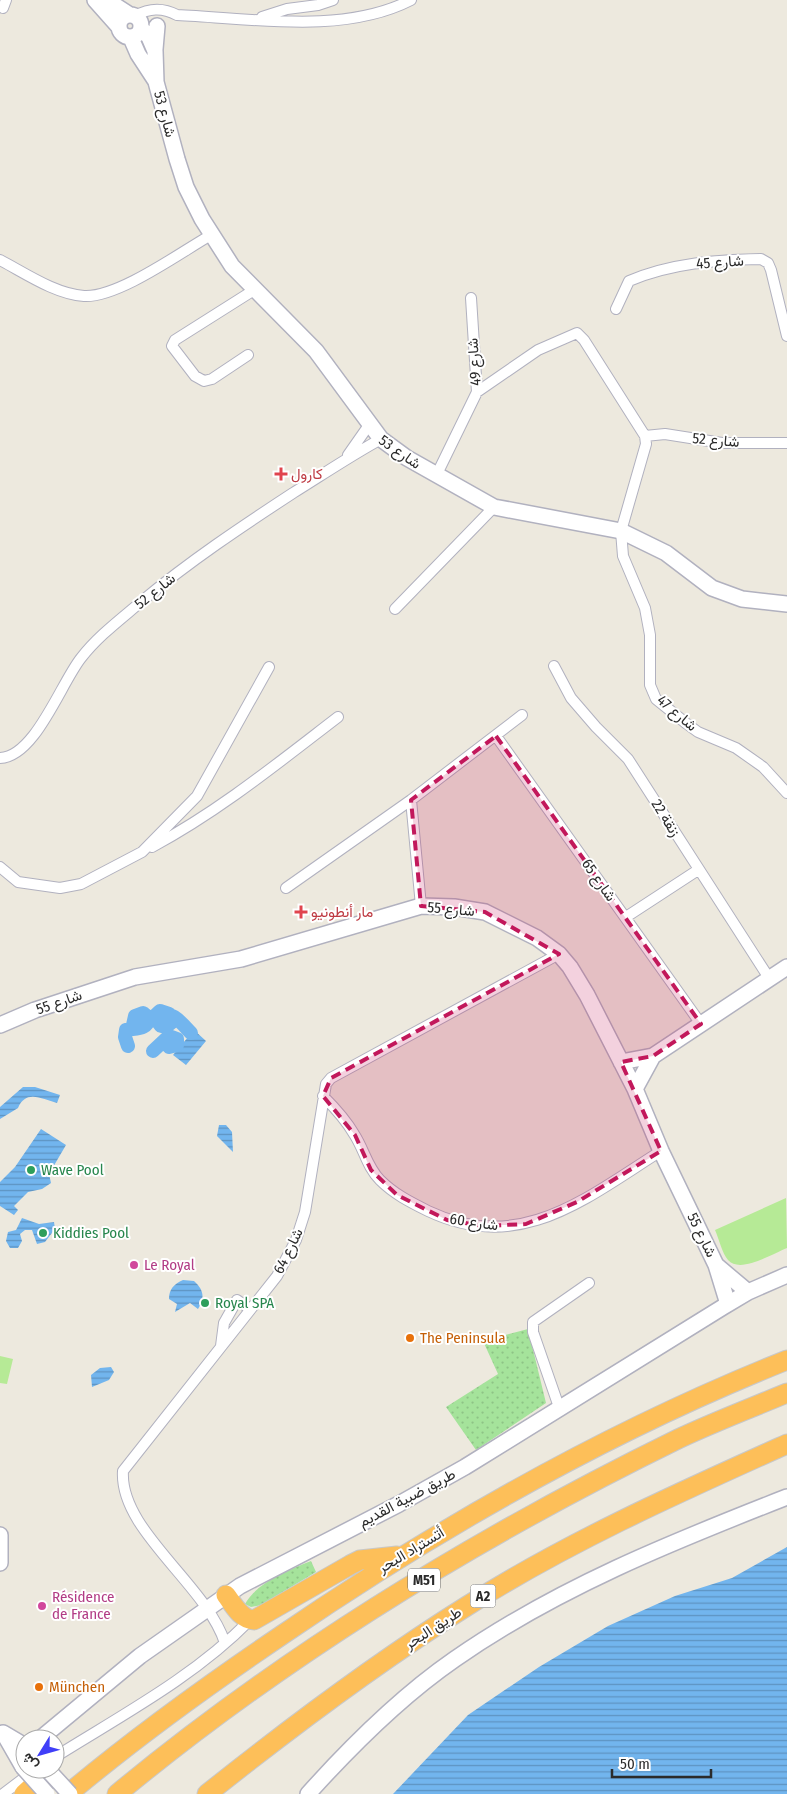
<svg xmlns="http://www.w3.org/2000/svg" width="787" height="1794" font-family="'Fira Sans Condensed',Vazirmatn,sans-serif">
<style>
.grass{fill:url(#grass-dots)}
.pitch{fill:#b6ea96}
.water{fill:url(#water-rules)}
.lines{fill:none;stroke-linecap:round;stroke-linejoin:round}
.canal{stroke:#72b5ee;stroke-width:14}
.street-casing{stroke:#b1b1bf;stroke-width:12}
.secondary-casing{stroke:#b1b1bf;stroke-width:18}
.highway-casing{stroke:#c8c8c8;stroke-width:21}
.street{stroke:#fff;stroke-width:10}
.secondary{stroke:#fff;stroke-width:15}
.highway{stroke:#fdbf59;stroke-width:19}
.secondary-bridge-casing{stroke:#b1b1bf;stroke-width:18;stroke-linecap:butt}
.secondary-bridge{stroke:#fff;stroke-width:15}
.marked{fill:#c2185b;fill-opacity:0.2;stroke:#c2185b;stroke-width:4;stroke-dasharray:10 6;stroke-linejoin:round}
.health-dot{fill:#e0444e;stroke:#fff;stroke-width:2}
.leisure-dot{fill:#2e9e5b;stroke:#fff;stroke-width:2}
.hotel-dot{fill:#d1479c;stroke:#fff;stroke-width:2}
.food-dot{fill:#e8710a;stroke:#fff;stroke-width:2}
.labels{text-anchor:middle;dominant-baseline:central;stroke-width:4;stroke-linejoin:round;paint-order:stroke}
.shield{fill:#fff;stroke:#6b6b6b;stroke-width:1}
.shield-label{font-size:14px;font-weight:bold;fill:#2b2b2b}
.street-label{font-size:15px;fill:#2b2b2b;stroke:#fff}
.health-label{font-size:15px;fill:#be3a42;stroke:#fff;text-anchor:start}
.leisure-label{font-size:15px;fill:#27864d;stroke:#fff;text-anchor:start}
.hotel-label{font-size:15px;fill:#b23c85;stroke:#fff;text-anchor:start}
.food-label{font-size:15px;fill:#c56008;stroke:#fff;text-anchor:start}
</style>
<defs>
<pattern id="grass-dots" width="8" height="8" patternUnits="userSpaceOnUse" patternTransform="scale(1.25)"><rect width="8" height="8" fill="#a5e39b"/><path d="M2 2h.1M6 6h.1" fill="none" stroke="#8ec386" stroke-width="1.8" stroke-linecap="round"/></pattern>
<pattern id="water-rules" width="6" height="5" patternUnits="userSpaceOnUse" patternTransform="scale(1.25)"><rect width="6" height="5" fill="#72b5ee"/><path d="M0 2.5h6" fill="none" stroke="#5e93c1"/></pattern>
</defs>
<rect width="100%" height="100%" fill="#ede9de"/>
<path class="grass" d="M 528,1329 L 546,1403 L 476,1450 L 446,1407 L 498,1374 L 483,1341 Z
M 311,1561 L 316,1572 L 261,1605 L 251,1607 L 245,1604 C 257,1582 289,1570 311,1561 Z"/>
<path class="pitch" d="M 786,1198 L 787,1248 C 772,1254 740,1274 728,1260 C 722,1253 719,1239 715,1230 Z
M 0,1356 L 13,1359 L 7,1384 L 0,1383 Z"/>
<path class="water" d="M 194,1030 L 206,1041 L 186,1065 L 173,1055 Z
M 23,1087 L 35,1087 L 60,1095 L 57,1103 C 42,1099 26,1089 18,1108 L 0,1119 L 0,1107 Z
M 219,1125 L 226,1125 L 232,1132 L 233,1152 L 217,1136 Z
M 41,1129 L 66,1145 L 49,1174 L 51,1183 L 42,1189 L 28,1192 L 14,1206 L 18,1210 L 14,1215 L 0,1206 L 0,1182 L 15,1167 Z
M 22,1218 L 39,1224 L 54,1222 L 55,1229 L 45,1242 L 37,1244 L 32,1230 L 25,1230 L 20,1234 L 22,1241 L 18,1248 L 10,1248 L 6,1241 L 8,1232 L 16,1230 Z
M 183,1280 L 194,1281 C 204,1290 205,1298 198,1309 L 190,1303 L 175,1312 L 177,1304 L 169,1299 C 169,1289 174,1284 183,1280 Z
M 111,1367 L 114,1372 L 109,1380 L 92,1387 L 91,1375 L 100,1368 Z
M 787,1547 L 787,1794 L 393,1794 L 468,1715 L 539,1667 L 608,1626 L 675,1596 L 732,1578 Z"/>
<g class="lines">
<path class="canal" d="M 128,1046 L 125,1037 L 126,1030 C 137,1028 147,1030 149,1018 L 143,1013 L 135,1016 L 133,1025 L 135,1028 C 142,1028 145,1026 148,1020 L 143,1014 L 136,1017 L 135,1025 L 141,1027 C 148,1022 154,1017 160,1011 L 169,1014 L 172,1022 L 167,1026 L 161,1026 L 158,1022 L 159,1016 C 172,1009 183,1025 191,1033
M 153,1051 L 169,1036 L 177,1039 L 177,1045 L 169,1047"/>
<g class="street-casing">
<path id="street" d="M 3,8 L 6,0
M 135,16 C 149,8 162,7 177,15 C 250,18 343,35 411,0
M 262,17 L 287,9 L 318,5 L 333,0
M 0,260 C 25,273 55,294 84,296 C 118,298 181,252 211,235
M 616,309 L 629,281 C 671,263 716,260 761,259 L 768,263 L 771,270 L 787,336
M 248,355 L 212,379 L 204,381 L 195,376 L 172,346 L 175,340 L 254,290
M 477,392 L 538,350 L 577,333 L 584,340 L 645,436 L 646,444 L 621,531 L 623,556 L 645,608 L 650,635 L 650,685 L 656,699 L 687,724 L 698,732 L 736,748 L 763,767 L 787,793
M 645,436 L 665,434 L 722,443 L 787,443
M 348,455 L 369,425
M 436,476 L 477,392 L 471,298
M 395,609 L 494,507
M 554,666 L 571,698 L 596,727 L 628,759 L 769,978
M 496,736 L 701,1024
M 0,758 C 35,757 61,683 81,658 C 98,636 121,619 142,601 C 190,561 241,527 293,493 C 322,475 350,456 381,439
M 411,800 L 421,906
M 152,847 C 219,811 278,763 338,717
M 0,867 L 18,882 L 60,888 L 81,884 L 142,852 L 197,796 L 269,667
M 286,888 L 411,800 L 522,715
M 626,917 L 698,870
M 323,1096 C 334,1107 346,1120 354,1134 C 364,1149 367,1167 380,1180 C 394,1194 410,1202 428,1211 C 520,1255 586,1198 661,1151
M 221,1346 L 224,1323 L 237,1300 L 250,1309
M 559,1407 L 533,1332 L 533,1322 L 589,1283
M 225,1643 C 206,1584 119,1530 123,1471 L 277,1276 L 296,1240 L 305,1212 L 326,1084 L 331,1078 L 559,954
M 55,1757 C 122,1715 194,1677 250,1620
M 3,1794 L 36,1769"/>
</g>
<g class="secondary-casing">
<path id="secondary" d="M 95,0 L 119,27
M 99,2 L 116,6 L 130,15
M119 26a11 11 0 1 1 22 0a11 11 0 1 1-22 0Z
M 141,28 L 149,37 L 155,51 L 156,82 L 177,159 L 186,187 L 202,219 L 232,266 L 316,351 L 381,439 L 407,458 L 494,507 L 621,531 L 666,553 L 712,588 L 742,599 L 787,604
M 131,38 L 138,54 L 155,80
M 155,49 L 157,26
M 0,1025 L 35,1010 L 135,977 L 241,959 L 421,906 L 454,907 L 485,912 L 537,938 L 559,954 L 570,967 L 587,995 L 635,1089 L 661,1151 L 716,1265 L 728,1304
M 621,1062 L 653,1056 L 787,967
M 635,1089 L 653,1056
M 716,1265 L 748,1292
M 0,1535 L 0,1563
M 3,1733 L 25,1746
M 4,1734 L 23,1767
M 40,1739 L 140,1656 L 240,1586 L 399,1504 L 465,1467 L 723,1307 L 748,1292 L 787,1275
M 308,1794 C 352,1745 400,1697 455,1659 C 557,1588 672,1542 787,1497"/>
</g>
<g class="highway-casing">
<path id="highway" d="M 226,1595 C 233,1604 241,1620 254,1620 L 350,1565 L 360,1560 L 397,1556
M 24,1794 L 49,1771
M 68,1794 C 136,1737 208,1685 282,1635 C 440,1527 609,1431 787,1360
M 117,1794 C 286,1654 482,1535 678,1439 C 714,1422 751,1408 787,1393
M 207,1794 C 291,1727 376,1663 467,1606 C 568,1542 678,1493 787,1444"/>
</g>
<use href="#street" class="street"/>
<use href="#secondary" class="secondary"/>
<use href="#highway" class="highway"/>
<g class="secondary-bridge-casing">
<path id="secondary-bridge" d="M 23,1767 L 47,1794
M 47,1769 L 70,1794"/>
</g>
<use href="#secondary-bridge" class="secondary-bridge"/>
</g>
<path class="marked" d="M 496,736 L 701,1024 L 653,1056 L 621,1062 L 661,1151 L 577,1202 L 526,1224 L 483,1226 L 447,1220 L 397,1195 L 371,1170 L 355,1135 L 323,1096 L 331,1078 L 559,954 L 485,912 L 421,906 L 411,800 Z"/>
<g class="health-dot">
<path d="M278.5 466.5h5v5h5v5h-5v5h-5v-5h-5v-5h5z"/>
<path d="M298.5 904.5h5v5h5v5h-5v5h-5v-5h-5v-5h5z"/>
</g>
<g class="leisure-dot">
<circle cx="31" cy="1170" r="5"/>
<circle cx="43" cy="1233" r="5"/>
<circle cx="205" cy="1303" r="5"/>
</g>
<g class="hotel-dot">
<circle cx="134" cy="1265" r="5"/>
<circle cx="42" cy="1606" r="5"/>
</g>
<g class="food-dot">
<circle cx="410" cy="1338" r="5"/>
<circle cx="39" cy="1687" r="5"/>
</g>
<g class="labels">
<g class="shield">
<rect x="408" y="1568.5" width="32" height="23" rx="4"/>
<rect x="470.5" y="1584.5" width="25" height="23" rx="4"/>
</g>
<g class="shield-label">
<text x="424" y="1580">M51</text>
<text x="483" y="1596">A2</text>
</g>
<g class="street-label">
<text transform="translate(165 114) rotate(75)">شارع 53</text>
<text transform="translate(720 262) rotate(-4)">شارع 45</text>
<text transform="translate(474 362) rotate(-94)">شارع 49</text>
<text transform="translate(716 440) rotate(5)">شارع 52</text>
<text transform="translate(400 452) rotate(35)">شارع 53</text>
<text transform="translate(155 591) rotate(-39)">شارع 52</text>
<text transform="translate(677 713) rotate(40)">شارع 47</text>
<text transform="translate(666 818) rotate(58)">زنقة 22</text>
<text transform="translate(599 880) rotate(55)">شارع 65</text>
<text transform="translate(451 909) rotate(5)">شارع 55</text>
<text transform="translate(59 1002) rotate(-19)">شارع 55</text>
<text transform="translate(474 1222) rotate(8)">شارع 60</text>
<text transform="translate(702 1235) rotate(64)">شارع 55</text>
<text transform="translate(288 1251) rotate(-64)">شارع 64</text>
<text transform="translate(407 1498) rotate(-28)">طريق ضبية القديم</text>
<text transform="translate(411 1550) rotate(-31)">أتستراد البحر</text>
<text transform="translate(433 1628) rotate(-33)">طريق البحر</text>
</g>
<g class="health-label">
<text x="291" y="474">كارول</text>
<text x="311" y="912">مار أنطونيو</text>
</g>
<g class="leisure-label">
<text x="41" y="1170">Wave Pool</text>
<text x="53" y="1233">Kiddies Pool</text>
<text x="215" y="1303">Royal SPA</text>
</g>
<g class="hotel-label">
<text x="144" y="1265">Le Royal</text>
<text x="52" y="1597">Résidence<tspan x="52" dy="17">de France</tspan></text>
</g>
<g class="food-label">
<text x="420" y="1338">The Peninsula</text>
<text x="49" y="1687">München</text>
</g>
</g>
<g transform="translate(40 1754) rotate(233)"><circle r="24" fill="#ffffff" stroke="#aaaaaa"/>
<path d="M0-4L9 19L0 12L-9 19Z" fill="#403ff8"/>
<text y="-8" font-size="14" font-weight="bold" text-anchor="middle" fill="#2b2b2b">ش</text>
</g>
<path d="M612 1769v8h99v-8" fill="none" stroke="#2b2b2b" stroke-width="2.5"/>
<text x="620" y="1769" font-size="15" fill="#2b2b2b" stroke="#ffffff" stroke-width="4" paint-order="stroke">50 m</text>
</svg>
